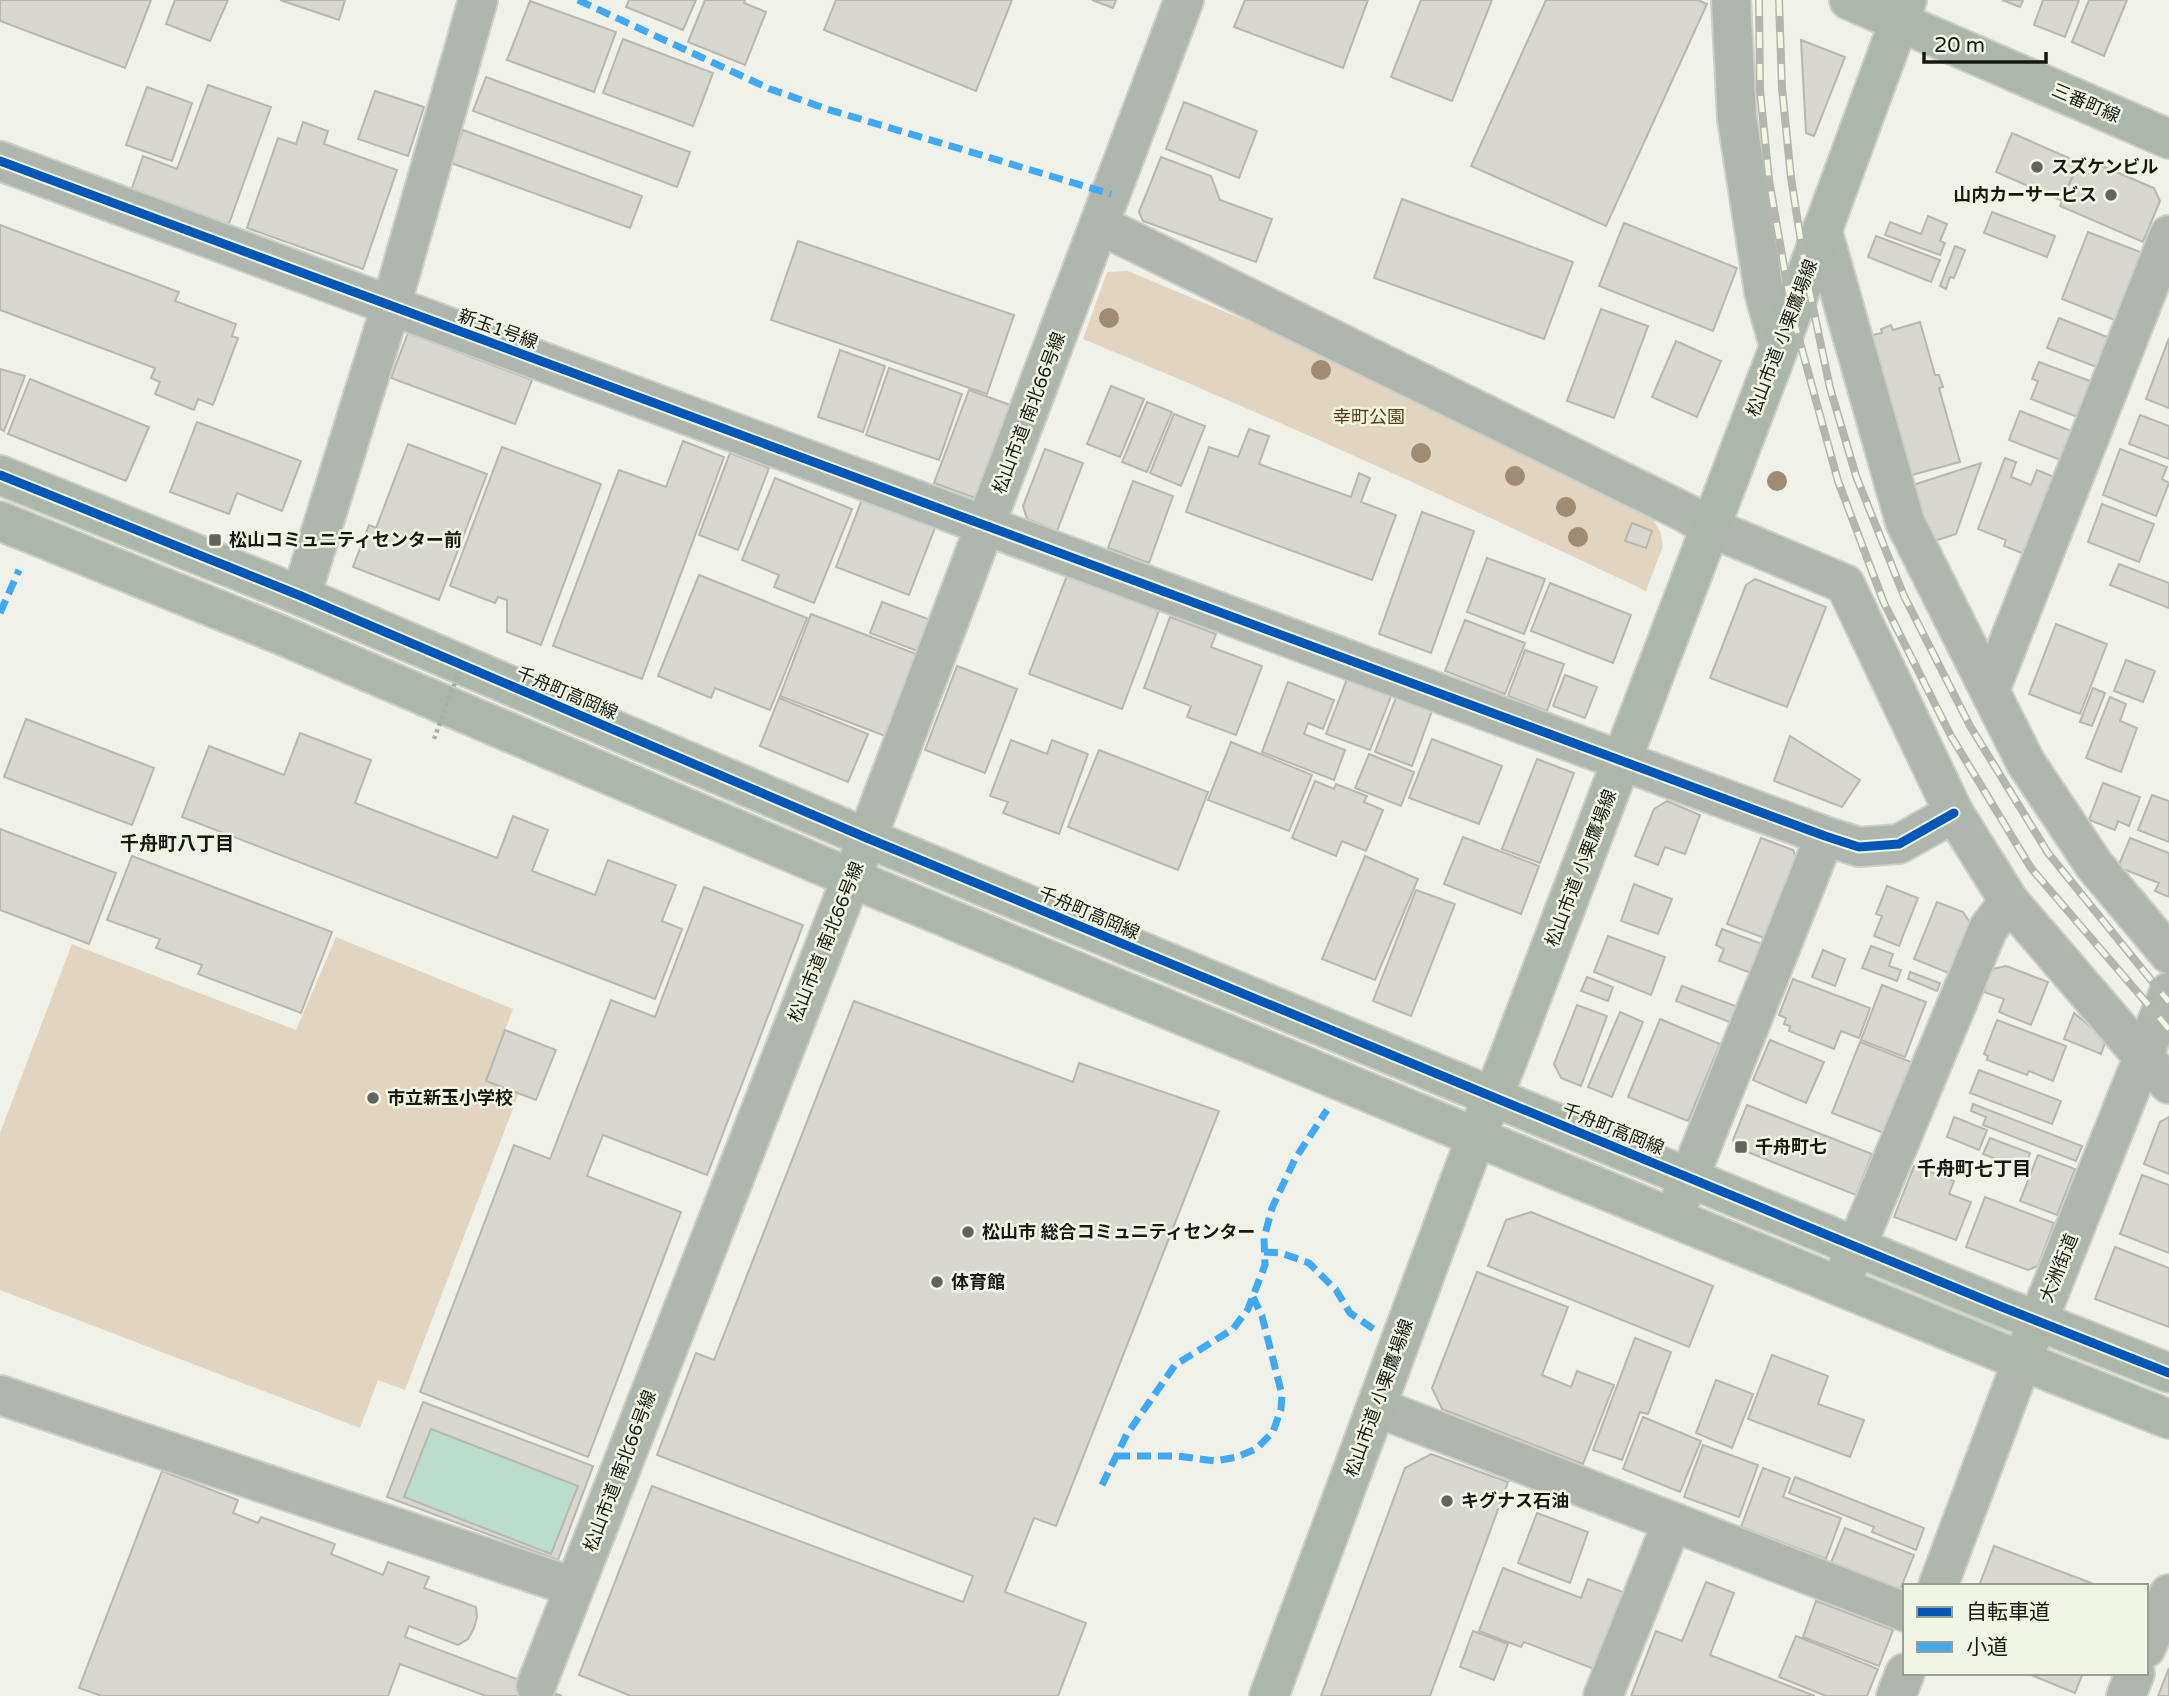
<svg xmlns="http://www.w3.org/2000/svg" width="2169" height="1696" font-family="'Varela Round','Noto Sans JP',sans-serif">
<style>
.green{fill:#e1d4c1}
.water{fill:#baddce}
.building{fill:#d8d8d1;stroke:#b8b8b1;stroke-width:2;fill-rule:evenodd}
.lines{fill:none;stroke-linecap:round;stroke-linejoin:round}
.street-casing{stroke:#cccec7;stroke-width:42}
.secondary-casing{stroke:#cccec7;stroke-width:42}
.street{stroke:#afb6ad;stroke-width:38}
.secondary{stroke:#acb6aa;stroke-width:38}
.rail-casing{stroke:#b3b6ae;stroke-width:8}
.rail{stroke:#f1f6e5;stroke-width:5;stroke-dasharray:16;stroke-linecap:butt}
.path-bridge{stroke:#a9b0a7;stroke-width:4.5;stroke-dasharray:3.5 3.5;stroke-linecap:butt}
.quiet{stroke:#3fa9f5;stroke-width:7;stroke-dasharray:14 7;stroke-linecap:butt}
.cycleway-casing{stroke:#f1f6e5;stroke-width:13}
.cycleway{stroke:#0057b8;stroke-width:9}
.tree{fill:#9e8c73}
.poi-dot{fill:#63645d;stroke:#f1f6e5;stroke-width:2.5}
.labels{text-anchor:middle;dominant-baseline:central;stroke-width:5;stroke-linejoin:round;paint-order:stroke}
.street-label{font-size:18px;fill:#171812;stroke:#f1f6e5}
.poi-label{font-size:18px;font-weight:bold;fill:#171812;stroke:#f1f6e5;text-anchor:start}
.park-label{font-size:18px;fill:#5a3913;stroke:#f1f6e5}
.neighbourhood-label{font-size:19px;font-weight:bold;fill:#171812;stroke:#f1f6e5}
</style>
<rect width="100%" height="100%" fill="#f0f2e9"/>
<path class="green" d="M 1128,271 L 1385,379 L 1515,438 L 1653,519 L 1660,531 L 1663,546 L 1646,591 C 1460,503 1273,417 1083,339 L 1107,272 Z
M 336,937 L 513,1009 L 486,1080 L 519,1093 L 405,1390 L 378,1380 L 360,1428 L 0,1290 L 0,1133 L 72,944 L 296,1030 Z"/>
<path class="water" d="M 431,1429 L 578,1486 L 551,1554 L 404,1497 Z"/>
<path class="building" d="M 0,0 L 151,0 L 125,68 L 0,21 Z
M 175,0 L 228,0 L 210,41 L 166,24 Z
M 280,0 L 345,0 L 339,20 Z
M 629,0 L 696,0 L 683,30 L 626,7 Z
M 705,0 L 745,0 L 744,3 L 766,12 L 745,65 L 688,42 Z
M 836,0 L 1012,0 L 976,91 L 824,30 Z
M 1092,0 L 1116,0 L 1113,8 Z
M 1245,0 L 1368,0 L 1343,68 L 1234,27 Z
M 1421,0 L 1492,0 L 1452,101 L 1391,77 Z
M 1546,0 L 1698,0 L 1707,4 L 1606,226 L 1471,166 Z
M 2002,0 L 2023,0 L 2020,7 Z
M 2043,0 L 2079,0 L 2065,37 L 2034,25 Z
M 2089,0 L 2127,0 L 2104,56 L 2072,42 Z
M 530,1 L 616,32 L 594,92 L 507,60 Z
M 623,39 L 713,73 L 693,126 L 603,93 Z
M 1801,40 L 1845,57 L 1814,136 L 1806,133 Z
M 486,77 L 690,152 L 677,187 L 473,111 Z
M 208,85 L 271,107 L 227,229 L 130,194 L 143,156 L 177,169 Z
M 147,87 L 192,103 L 172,161 L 126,145 Z
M 375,91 L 424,107 L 408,156 L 358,139 Z
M 1184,102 L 1257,131 L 1239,178 L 1166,149 Z
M 303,122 L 328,131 L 324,144 L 397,170 L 363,269 L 247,228 L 278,138 L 296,144 Z
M 463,130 L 642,196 L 630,228 L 451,163 Z
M 2012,133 L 2078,162 L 2062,201 L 1996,172 Z
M 1161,157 L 1211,176 L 1220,200 L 1272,219 L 1256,262 L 1143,221 L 1139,212 Z
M 2081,157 L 2154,188 L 2160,201 L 2143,242 L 2060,206 Z
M 1402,199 L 1573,262 L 1544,339 L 1374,278 Z
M 1992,212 L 2055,236 L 2047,257 L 1984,233 Z
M 1928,216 L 1947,224 L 1940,241 L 1945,243 L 1940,255 L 1885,235 L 1890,222 L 1921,234 Z
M 1624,223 L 1737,268 L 1713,331 L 1599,286 Z
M 0,225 L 179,292 L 175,301 L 236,324 L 232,336 L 238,338 L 213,405 L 198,399 L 194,410 L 155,394 L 160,382 L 151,378 L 155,368 L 0,310 Z
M 2088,232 L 2143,253 L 2117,321 L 2062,299 Z
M 1876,236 L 1940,260 L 1931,282 L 1868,257 Z
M 798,241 L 1014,315 L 987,394 L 771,320 Z
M 1955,246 L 1965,250 L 1954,278 L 1950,277 L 1946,289 L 1940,286 Z
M 1601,309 L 1648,326 L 1614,418 L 1567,401 Z
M 2059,318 L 2110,338 L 2099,368 L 2047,348 Z
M 1920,322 L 1935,375 L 1939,375 L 1943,387 L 1939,388 L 1960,462 L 1908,476 L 1868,336 L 1882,333 L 1881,329 L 1891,325 L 1893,330 Z
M 408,333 L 532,380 L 515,424 L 391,378 Z
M 2169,338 L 2169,408 L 2146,399 Z
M 1676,341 L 1721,361 L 1697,417 L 1652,397 Z
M 840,350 L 885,366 L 863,432 L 818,417 Z
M 2039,362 L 2093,382 L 2080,418 L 2031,399 L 2038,381 L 2032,379 Z
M 889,368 L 962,394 L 939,460 L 866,435 Z
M 0,369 L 25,376 L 4,431 L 0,429 Z
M 30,379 L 149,427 L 126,481 L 8,434 Z
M 1111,386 L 1144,399 L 1120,457 L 1087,444 Z
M 969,390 L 1024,410 L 989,503 L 934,483 Z
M 1147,402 L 1172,412 L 1147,472 L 1122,462 Z
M 2020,411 L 2074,432 L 2063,461 L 2009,440 Z
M 1174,414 L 1205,426 L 1181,486 L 1150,473 Z
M 2140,415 L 2169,426 L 2169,459 L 2129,444 Z
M 197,422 L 301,461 L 282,511 L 237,493 L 229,514 L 170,492 Z
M 1249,429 L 1269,436 L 1259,464 L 1351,497 L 1359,473 L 1370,478 L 1361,502 L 1396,515 L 1372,580 L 1186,512 L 1209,447 L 1238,457 Z
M 683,441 L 724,457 L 642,679 L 553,646 L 619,470 L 666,487 Z
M 408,444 L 487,474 L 439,600 L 353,567 L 369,525 L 376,528 Z
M 502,447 L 601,484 L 541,645 L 507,632 L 507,600 L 498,597 L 495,603 L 450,586 Z
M 1045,449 L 1083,463 L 1057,531 L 1027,519 L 1023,506 Z
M 2120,449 L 2167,467 L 2162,479 L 2169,483 L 2156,516 L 2103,495 Z
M 730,453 L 769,468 L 738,550 L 699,535 Z
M 2005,458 L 2016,462 L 2011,477 L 2031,485 L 2037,470 L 2057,478 L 2027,555 L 2004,546 L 2006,540 L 1978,529 Z
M 1981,463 L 1956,534 L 1932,542 L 1913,485 Z
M 775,478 L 852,509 L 814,603 L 774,587 L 779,575 L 742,560 Z
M 1133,481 L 1173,496 L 1149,563 L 1108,548 Z
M 863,497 L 936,525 L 909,595 L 836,567 Z
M 2102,504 L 2154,524 L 2139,562 L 2088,542 Z
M 1422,512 L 1474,531 L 1431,653 L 1379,634 Z
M 1632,523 L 1652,531 L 1646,548 L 1625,541 Z
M 1487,558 L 1545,579 L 1524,634 L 1467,612 Z
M 2119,564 L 2169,583 L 2169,608 L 2110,585 Z
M 1068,573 L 1160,608 L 1122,709 L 1029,674 Z
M 699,575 L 807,618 L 770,710 L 715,688 L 711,698 L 658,676 Z
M 1755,579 L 1826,607 L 1787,707 L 1710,678 L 1746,585 Z
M 1550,583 L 1631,615 L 1613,663 L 1531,631 Z
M 882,602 L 931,620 L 920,652 L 870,633 Z
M 811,614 L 924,657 L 893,739 L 780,696 Z
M 1170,617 L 1216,634 L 1211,647 L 1262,666 L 1236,735 L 1187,717 L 1191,706 L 1144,688 Z
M 1465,620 L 1525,643 L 1505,694 L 1445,671 Z
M 2056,624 L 2107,644 L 2080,714 L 2029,694 Z
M 1525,650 L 1564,664 L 1547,711 L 1508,696 Z
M 2126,660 L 2155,671 L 2143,702 L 2114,691 Z
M 957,666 L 1017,689 L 985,773 L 925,750 Z
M 1565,675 L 1597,687 L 1585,718 L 1553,706 Z
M 1347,679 L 1391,696 L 1370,750 L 1326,734 Z
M 1288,682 L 1334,700 L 1323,729 L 1308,723 L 1304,734 L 1345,750 L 1334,780 L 1262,752 Z
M 2093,688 L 2105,693 L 2092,726 L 2080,722 Z
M 1397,695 L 1433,708 L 1412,766 L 1375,752 Z
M 2110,697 L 2126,704 L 2120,721 L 2137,728 L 2121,772 L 2086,758 Z
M 779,698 L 868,734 L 848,782 L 760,746 Z
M 26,719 L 154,768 L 132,825 L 4,777 Z
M 300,733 L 371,760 L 355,803 L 497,858 L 513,816 L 548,830 L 532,871 L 595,895 L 608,860 L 676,885 L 662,921 L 682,929 L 655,999 L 182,817 L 209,746 L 284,775 Z
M 1790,736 L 1860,780 L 1842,807 L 1774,781 Z
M 1432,739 L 1502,766 L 1479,824 L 1409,798 Z
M 1011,740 L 1047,754 L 1052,740 L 1088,754 L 1059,834 L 1003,813 L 1008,802 L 990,796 Z
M 1231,742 L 1312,775 L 1289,831 L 1208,800 Z
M 1099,750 L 1208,792 L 1178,870 L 1068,827 Z
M 1369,754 L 1414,772 L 1401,806 L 1355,788 Z
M 1537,759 L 1574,773 L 1540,863 L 1502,849 Z
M 1315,781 L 1334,789 L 1336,784 L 1367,796 L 1364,802 L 1383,810 L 1366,851 L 1342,841 L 1336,856 L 1292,838 Z
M 2103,783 L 2140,797 L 2129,826 L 2118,821 L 2115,830 L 2089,820 Z
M 2152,795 L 2169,801 L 2169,842 L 2138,830 Z
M 1667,801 L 1700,815 L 1685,854 L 1665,847 L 1658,865 L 1635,856 L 1654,809 Z
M 0,829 L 116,873 L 89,944 L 0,910 Z
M 1463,837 L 1539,866 L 1521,914 L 1444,884 Z
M 1761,838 L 1793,850 L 1798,861 L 1767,939 L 1727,924 Z
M 2130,838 L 2169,853 L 2169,897 L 2155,891 L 2159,883 L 2118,867 Z
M 132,856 L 332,932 L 301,1013 L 198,974 L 202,965 L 156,948 L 160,939 L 107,920 Z
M 1365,856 L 1418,879 L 1375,980 L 1322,959 Z
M 1634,884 L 1672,899 L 1658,934 L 1621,921 Z
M 1887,886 L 1918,898 L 1899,946 L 1874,936 L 1882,916 L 1876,914 Z
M 704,887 L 803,925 L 707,1175 L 603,1135 L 587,1176 L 681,1212 L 588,1457 L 420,1392 L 514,1145 L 550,1159 L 611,1000 L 655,1017 Z
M 1416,890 L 1455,904 L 1411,1016 L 1373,1001 Z
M 1937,902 L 1963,912 L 1971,924 L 1951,974 L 1914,959 Z
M 1722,929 L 1762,944 L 1751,973 L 1719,961 L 1724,949 L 1716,945 Z
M 1608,936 L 1665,957 L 1651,995 L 1594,972 Z
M 1871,946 L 1893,954 L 1889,966 L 1901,970 L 1897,981 L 1862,968 Z
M 1823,950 L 1845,959 L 1835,986 L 1812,977 Z
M 2006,966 L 2048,982 L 2031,1025 L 1999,1012 L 2004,999 L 1984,992 L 1992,969 Z
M 1910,972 L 1940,983 L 1937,991 L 1908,979 Z
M 1587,977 L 1613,987 L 1608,1001 L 1581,991 Z
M 1793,979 L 1870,1008 L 1859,1038 L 1841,1031 L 1834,1049 L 1789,1031 L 1790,1026 L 1784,1024 L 1786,1018 L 1779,1015 Z
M 1882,985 L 1926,1002 L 1905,1057 L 1861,1040 Z
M 1682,986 L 1738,1007 L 1732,1023 L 1676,1001 Z
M 854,1001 L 1073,1082 L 1079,1063 L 1219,1111 L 1056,1526 L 1034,1518 L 1005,1592 L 1086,1623 L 1058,1696 L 631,1696 L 579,1675 L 652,1486 L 963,1602 L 973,1576 L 657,1455 L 696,1353 L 714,1360 Z
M 1577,1005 L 1607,1016 L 1581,1086 L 1561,1078 L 1554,1064 Z
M 1620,1012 L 1643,1022 L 1612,1097 L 1588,1087 Z
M 2074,1013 L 2106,1040 L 2101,1054 L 2064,1039 Z
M 1660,1019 L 1720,1044 L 1688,1121 L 1628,1097 Z
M 1997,1020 L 2066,1046 L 2053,1081 L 2029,1071 L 2027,1075 L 1987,1060 L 1988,1056 L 1984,1054 Z
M 505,1030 L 556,1050 L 536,1100 L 486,1081 Z
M 1770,1040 L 1824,1062 L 1806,1103 L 1753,1080 Z
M 1860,1042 L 1911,1062 L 1884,1133 L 1832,1113 Z
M 1979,1070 L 2061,1101 L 2052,1124 L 1970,1093 Z
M 1973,1104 L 2082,1146 L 2076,1161 L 1983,1125 L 1986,1117 L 1971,1111 Z
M 1747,1105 L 1872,1154 L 1856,1195 L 1735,1147 L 1733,1140 Z
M 1954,1117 L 1987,1130 L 1979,1150 L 1947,1137 Z
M 2169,1117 L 2169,1174 L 2144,1164 L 2160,1122 Z
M 1990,1138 L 2030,1153 L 2024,1170 L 1983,1154 Z
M 2038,1155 L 2075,1169 L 2057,1215 L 2020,1201 Z
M 1914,1166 L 1954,1181 L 1949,1194 L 1971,1202 L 1956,1240 L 1894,1217 Z
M 2142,1175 L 2169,1185 L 2169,1253 L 2120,1234 Z
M 1985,1197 L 2054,1223 L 2038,1266 L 2028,1270 L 1966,1247 Z
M 1531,1212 L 1713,1286 L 1689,1347 L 1488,1266 L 1506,1220 Z
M 2115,1247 L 2169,1268 L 2169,1327 L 2095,1299 Z
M 1477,1272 L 1568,1307 L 1542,1375 L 1571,1387 L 1577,1371 L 1614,1385 L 1583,1464 L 1442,1409 L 1432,1388 Z
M 1635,1338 L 1671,1352 L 1648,1414 L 1640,1412 L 1622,1460 L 1593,1450 Z
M 1772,1355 L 1828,1376 L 1818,1404 L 1864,1420 L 1850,1457 L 1748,1419 Z
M 1716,1380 L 1753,1394 L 1732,1448 L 1696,1433 Z
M 423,1402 L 593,1466 L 558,1560 L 387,1497 ZM 431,1429 L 578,1486 L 551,1554 L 404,1497 Z
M 1643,1417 L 1701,1441 L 1680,1492 L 1623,1469 Z
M 1703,1445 L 1758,1465 L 1739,1517 L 1684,1497 Z
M 1431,1454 L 1508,1482 L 1430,1696 L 1321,1696 L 1405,1468 Z
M 1763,1468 L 1790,1478 L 1783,1497 L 1841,1518 L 1826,1559 L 1741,1527 Z
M 162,1471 L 238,1500 L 233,1513 L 258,1523 L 261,1517 L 335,1544 L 331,1554 L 383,1575 L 388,1562 L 429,1577 L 424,1588 L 476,1607 L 477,1617 L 474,1628 L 468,1639 L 458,1645 L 409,1626 L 405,1637 L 562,1696 L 486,1696 L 400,1664 L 388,1696 L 102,1696 L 79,1688 Z
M 1795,1477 L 1924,1528 L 1916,1550 L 1872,1532 L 1874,1527 L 1789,1493 Z
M 1537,1513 L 1588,1532 L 1570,1583 L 1518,1563 Z
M 1845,1528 L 1914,1555 L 1900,1590 L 1831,1563 Z
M 1994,1546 L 2099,1586 L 1979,1586 Z
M 1503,1568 L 1581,1598 L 1588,1579 L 1631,1595 L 1602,1672 L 1524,1642 L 1521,1647 L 1479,1631 Z
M 1706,1582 L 1734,1593 L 1710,1655 L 1815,1696 L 1631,1696 L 1656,1631 L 1682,1641 Z
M 1816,1601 L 1893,1630 L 1879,1666 L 1803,1637 Z
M 1473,1631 L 1508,1644 L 1494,1680 L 1460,1667 Z
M 1796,1636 L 1878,1669 L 1867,1696 L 1826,1696 L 1779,1677 Z
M 2169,1668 L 2169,1696 L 2158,1696 Z
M 2026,1673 L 2083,1673 L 2075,1693 Z"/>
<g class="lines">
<g class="street-casing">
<path id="street" d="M 1731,0 L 1737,119 L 1764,292 L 1779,346
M 0,161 L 1825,836 L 1859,847 L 1899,844 L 1954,813
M 1100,225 L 1686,513 L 1709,527 L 1845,584 L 1954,813 L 2009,901 L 2144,1058 L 2169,1084
M 1822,229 L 1905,522 L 2026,763 L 2095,866 L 2169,954
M 301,596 L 391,306 L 478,0
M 1990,690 L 2169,235
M 1673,1218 L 1825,836
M 1840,1286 L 1988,929 L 2009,901
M 0,1395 L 574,1587
M 1376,1407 L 1905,1612
M 1938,1586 L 2022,1361 L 2169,992
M 2146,1648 L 2169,1594
M 536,1686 L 867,838 L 1184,0
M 1603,1696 L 1672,1523
M 1896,1696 L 1905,1673
M 2126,1696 L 2135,1673"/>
</g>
<g class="secondary-casing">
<path id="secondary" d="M 1849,0 L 2169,139
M 0,475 L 301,596 L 867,838 L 1440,1075 L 1997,1305 L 2169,1373
M 0,521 L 286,637 L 851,878 L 1476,1137 L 2022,1361 L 2169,1419
M 1269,1696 L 1476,1137 L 1505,1067 L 1792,313 L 1907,0"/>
</g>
<use href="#street" class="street"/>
<use href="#secondary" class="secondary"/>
<g class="rail-casing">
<path id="rail" d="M 1759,0 L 1760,90 L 1769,180 L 1792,313 L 1838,481 L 1884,603 L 1951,736 L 2031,868 L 2169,1029
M 1779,0 L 1782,88 L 1791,178 L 1806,274 L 1830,388 L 1856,476 L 1904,596 L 1970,726 L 2048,853 L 2169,1002"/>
</g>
<use href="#rail" class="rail"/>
<path class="path-bridge" d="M 434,739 L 468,648"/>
<path class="quiet" d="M 578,0 L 770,89 L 827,109 L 1111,194
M 0,613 L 19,570
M 1264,1252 L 1281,1253 L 1309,1263 L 1336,1290 L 1350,1313 L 1378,1332
M 1116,1456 L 1177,1456 L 1215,1461 L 1237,1457 L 1256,1449 L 1273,1432 L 1281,1409 L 1282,1395 L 1262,1316 L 1253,1297
M 1102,1485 L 1127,1434 L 1175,1365 L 1233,1329 L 1248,1309 L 1265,1265 L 1264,1238 L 1272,1208 L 1295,1159 L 1327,1110"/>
<g class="cycleway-casing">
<path id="cycleway" d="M 0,161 L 1825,836 L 1859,847 L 1899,844 L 1954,813
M 0,475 L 301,596 L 867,838 L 1440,1075 L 1997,1305 L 2169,1373"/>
</g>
<use href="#cycleway" class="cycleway"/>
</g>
<g class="tree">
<circle cx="1109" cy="318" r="10"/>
<circle cx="1321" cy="370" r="10"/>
<circle cx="1421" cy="453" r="10"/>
<circle cx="1515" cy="476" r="10"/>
<circle cx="1777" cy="481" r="10"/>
<circle cx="1566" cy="507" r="10"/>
<circle cx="1578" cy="537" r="10"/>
</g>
<g class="poi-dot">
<circle cx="2037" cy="167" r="7"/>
<circle cx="2111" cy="195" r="7"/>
<rect x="208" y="533" width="14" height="14" rx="3.5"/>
<circle cx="373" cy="1098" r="7"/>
<rect x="1734" y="1140" width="14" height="14" rx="3.5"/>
<circle cx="968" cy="1232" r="7"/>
<circle cx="937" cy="1282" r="7"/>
<circle cx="1447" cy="1501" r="7"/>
</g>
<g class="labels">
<g class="street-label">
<text transform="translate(2086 103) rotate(23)">三番町線</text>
<text transform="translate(498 329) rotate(20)">新玉1号線</text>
<text transform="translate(1782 338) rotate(-69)">松山市道 小栗鷹場線</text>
<text transform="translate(1029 413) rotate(-69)">松山市道 南北66号線</text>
<text transform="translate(567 693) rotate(23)">千舟町高岡線</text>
<text transform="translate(1581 868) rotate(-69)">松山市道 小栗鷹場線</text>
<text transform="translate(1089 913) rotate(23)">千舟町高岡線</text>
<text transform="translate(826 942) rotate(-68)">松山市道 南北66号線</text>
<text transform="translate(1613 1129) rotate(22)">千舟町高岡線</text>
<text transform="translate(2059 1268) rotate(-68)">大洲街道</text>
<text transform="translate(1379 1398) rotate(-70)">松山市道 小栗鷹場線</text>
<text transform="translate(620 1471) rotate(-69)">松山市道 南北66号線</text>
</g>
<g class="poi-label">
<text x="2051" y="167">スズケンビル</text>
<text x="2097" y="195" text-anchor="end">山内カーサービス</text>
<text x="229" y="540">松山コミュニティセンター前</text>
<text x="387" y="1098">市立新玉小学校</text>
<text x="1755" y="1147">千舟町七</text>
<text x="982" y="1232">松山市 総合コミュニティセンター</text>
<text x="951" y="1282">体育館</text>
<text x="1461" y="1501">キグナス石油</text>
</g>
<g class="park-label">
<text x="1369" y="417">幸町公園</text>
</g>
<g class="neighbourhood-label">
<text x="177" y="844">千舟町八丁目</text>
<text x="1974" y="1169">千舟町七丁目</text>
</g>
</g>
<rect x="1903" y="1584" width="245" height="91" fill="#f1f6e5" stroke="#9a9d91" stroke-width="2"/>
<rect x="1917" y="1607" width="35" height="10" fill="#0057b8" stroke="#9a9d91" stroke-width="2"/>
<text x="1966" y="1619" font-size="21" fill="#171812">自転車道</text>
<rect x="1917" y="1642" width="35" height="10" fill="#3fa9f5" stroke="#9a9d91" stroke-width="2"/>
<text x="1966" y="1654" font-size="21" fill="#171812">小道</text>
<path d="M1924 52v10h122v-10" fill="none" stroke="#171812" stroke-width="3.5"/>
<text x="1934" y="52" font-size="21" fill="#171812" stroke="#f1f6e5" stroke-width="5" paint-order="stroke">20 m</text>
</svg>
